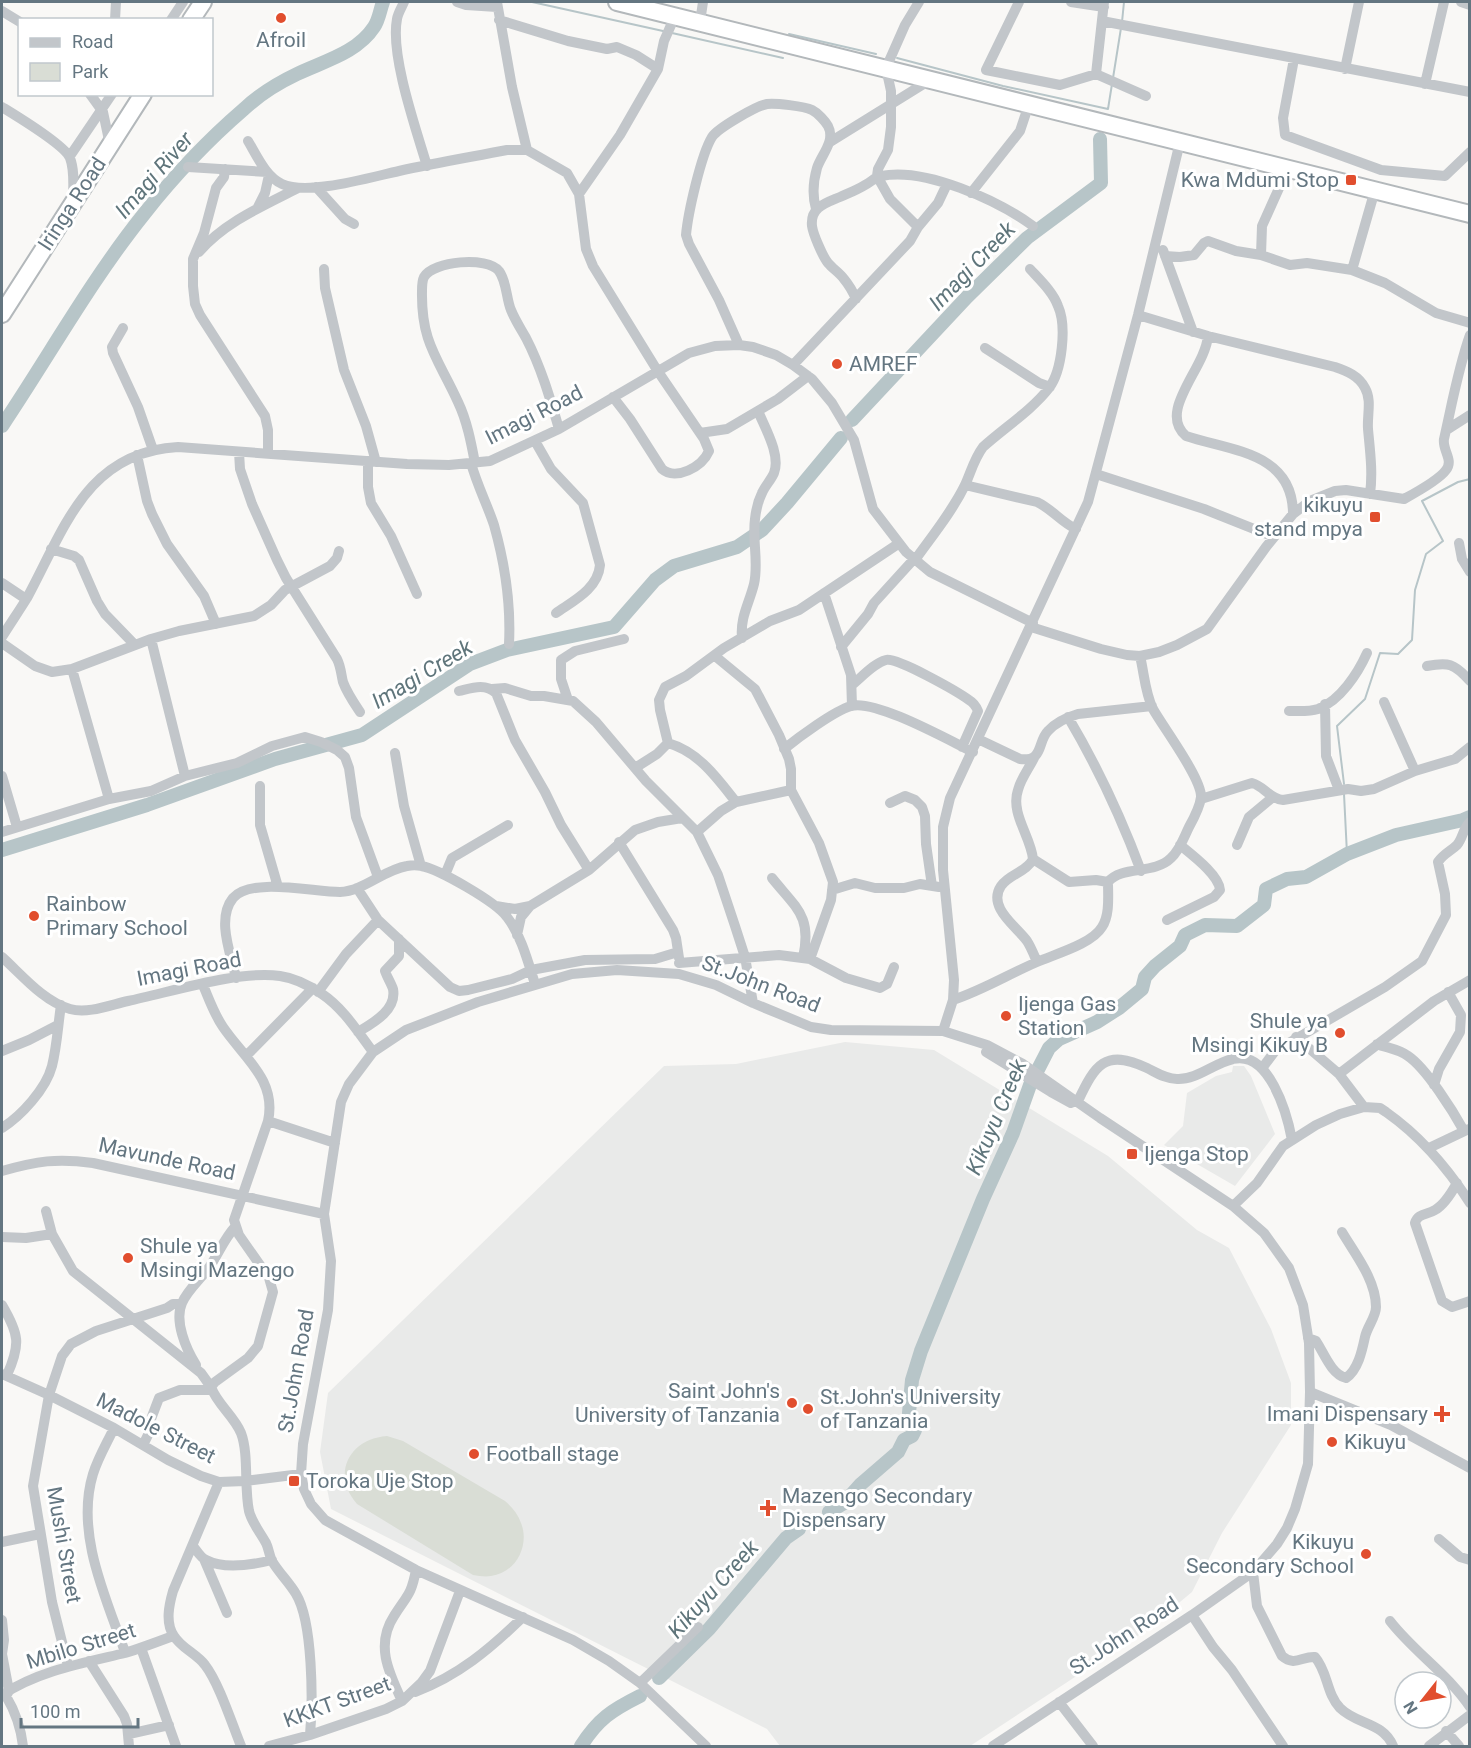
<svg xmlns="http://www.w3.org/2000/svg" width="1471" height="1748" font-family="Roboto,sans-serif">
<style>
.built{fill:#e9eae9}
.green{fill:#d9ddd5}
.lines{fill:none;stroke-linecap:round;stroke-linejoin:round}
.stream{stroke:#b7c5c8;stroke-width:2}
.river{stroke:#b7c5c8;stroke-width:14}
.highway-casing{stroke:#b3b8bb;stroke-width:20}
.minor{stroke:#c2c6ca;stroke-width:10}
.highway{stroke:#fff;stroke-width:16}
.poi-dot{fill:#e14e2e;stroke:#fff;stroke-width:2}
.labels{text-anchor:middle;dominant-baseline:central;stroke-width:6;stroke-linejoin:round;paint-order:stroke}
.poi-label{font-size:21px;fill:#647681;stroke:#fff;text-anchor:start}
.street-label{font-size:21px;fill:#647681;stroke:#fff}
.water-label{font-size:22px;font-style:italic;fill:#5f757b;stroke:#fff}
</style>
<rect width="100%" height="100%" fill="#f9f8f6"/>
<path class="built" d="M 845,1042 L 934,1050 L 1108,1156 L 1197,1230 L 1229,1248 L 1271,1329 L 1291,1383 L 1291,1425 L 1222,1533 L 1192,1592 L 1145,1631 L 970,1746 L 780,1746 L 767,1729 L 331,1509 L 320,1452 L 328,1393 L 664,1066 L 736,1064 Z
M 1233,1066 L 1244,1066 L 1251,1076 L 1275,1134 L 1235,1186 L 1164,1145 L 1161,1148 L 1183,1126 L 1187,1093 L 1216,1076 L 1232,1072 Z"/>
<path class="green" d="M 387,1436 L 403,1441 L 505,1501 C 512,1507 518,1514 521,1523 C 530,1545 516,1573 491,1576 C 485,1577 479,1576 473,1575 L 357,1504 C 331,1474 349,1439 387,1436 Z"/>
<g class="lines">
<path class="stream" d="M 532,2 L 663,31
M 1122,22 L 1124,2
M 672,33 L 783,58
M 789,34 L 876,54
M 897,58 L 1003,86 L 1108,109 L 1112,84
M 1113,78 L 1121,28
M 1344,784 L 1337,726 L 1365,699 L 1380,653 L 1398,654 L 1412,640 L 1415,590 L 1426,554 L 1443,541 L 1422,501 L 1458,482 L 1470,479
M 1344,794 L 1347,854"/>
<path class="river" d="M 852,420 L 967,297 L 1027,238 L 1101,183 L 1100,139
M 2,426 C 49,356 91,280 144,214 C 174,176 208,140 244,109 C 260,94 278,83 297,74 C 324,61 357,53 374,27 C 379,20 380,10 383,2
M 2,850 L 147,805 L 275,759 L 362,735 L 470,664 L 507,650 L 614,627 L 655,580 L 674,566 L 737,547 L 762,530 L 787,503 L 841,438
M 829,1512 L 844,1503 L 861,1484 L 898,1452 L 904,1440 L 912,1436 L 915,1430 L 909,1413 L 912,1380 L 921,1351 L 983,1199 L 1013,1133 L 1030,1085 L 1049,1048 L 1059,1039 L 1097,1022 L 1119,1008 L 1142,989 L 1145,977 L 1155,966 L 1180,946 L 1185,935 L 1205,925 L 1237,926 L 1264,905 L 1266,889 L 1287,879 L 1306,877 L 1347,854 L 1396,835 L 1463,820 L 1470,817
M 659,1678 L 709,1629 L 786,1538 L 799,1529
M 581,1746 C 598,1719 612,1710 640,1696"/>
<g class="highway-casing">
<path id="highway" d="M 617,2 L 1470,214
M 191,20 L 203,2
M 2,314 L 143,94"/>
</g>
<path class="minor" d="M 404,2 C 402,7 398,13 397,19 C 390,55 416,129 427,166
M 457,2 L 466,5 L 497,7
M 497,2 L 512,87 L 527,150
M 1019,2 L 986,70 L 1060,85 L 1096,74 L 1146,96
M 1071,2 L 1104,7
M 1461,2 L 1470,5
M 2,11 L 20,22
M 115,20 L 116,2
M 171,20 L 183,2
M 499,20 L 568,41 L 607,49 L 617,47 L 636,55 L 658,69
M 1102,21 L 1470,92
M 700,22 L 703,2
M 1294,59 L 1283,118 L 1285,135 L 1381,170 L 1445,176 L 1470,152
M 1345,69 L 1359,2
M 1096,74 L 1104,2
M 1425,84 L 1444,2
M 90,94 L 103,112 L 110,145
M 2,107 C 15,115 65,145 70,158 C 75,171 73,187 73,201
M 248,141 C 257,156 266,177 282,184 C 308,196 371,177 399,171 C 435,163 471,157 507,150 L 527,150 L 567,173 L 579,194 L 586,249 L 593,266 L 657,370 L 704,439 L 709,451 C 702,467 676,481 662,469 L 630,419 L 613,397
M 830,142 L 930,80
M 70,156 L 112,94
M 188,167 L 267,172
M 225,169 L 224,177 L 216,188 L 204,233 L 193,259 L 193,286 L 195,304 L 200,315 L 265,416 L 268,430 L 268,453
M 316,187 L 345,219 L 354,224
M 971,193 L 1020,131 L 1029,104
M 579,194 L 620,135 L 658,69 L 664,41 L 675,16
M 257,209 L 265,193 L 269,175
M 918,227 L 890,199 L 877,176 L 878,169 L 888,150 L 891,127 L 891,91 L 886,68 L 905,25 L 919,2
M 1163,250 L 1193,332
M 199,252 C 225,222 263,206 298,188
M 1261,255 L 1262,226 L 1280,186 L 1282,167
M 1165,256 L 1180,257 L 1194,255 L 1204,243 L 1208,241 L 1236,251 L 1261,255 L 1290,265 L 1307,263 L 1352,270 L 1385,283 L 1436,313 L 1470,323
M 324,269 L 325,288 L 344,370 L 366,426 L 376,462
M 1352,270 L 1375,190
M 856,299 C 853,292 849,285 844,279 C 840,273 833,269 828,263 C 823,257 813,234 812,226 C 810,207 826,203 840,197 C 849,193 857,190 865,185 C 871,182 875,177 881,176 C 925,167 997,200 1033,226
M 1138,315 L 1208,336 L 1335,367 C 1347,371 1359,376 1365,388 C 1372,400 1367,415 1368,429 C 1370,451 1373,472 1370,494
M 123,328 L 112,347 L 113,353 L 138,407 L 153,450
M 1208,336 C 1205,369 1157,411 1186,436 C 1231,451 1293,452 1293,514
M 739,345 L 719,300 L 689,244 L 686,235 C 688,213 701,155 712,137 C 718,128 756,106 767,104 C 775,103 804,106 812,110 C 818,113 825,121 828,126 C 836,141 821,155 817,168 C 813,182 812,195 816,209
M 985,348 L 1039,383 L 1050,387
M 793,365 L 910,241 L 918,227 L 938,203 L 947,184
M 1448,429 L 1470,415
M 700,433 L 727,429 L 778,399 L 808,376
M 535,441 L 551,469 L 583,503 L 600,565 C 598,589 573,601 556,613
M 239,452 L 240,469 L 252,504 L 277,560 L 286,578 L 337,659 C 341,667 341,674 343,682 C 347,693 354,703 360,712
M 137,455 L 147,501 L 152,514 L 167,544 L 204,596 L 216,624
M 368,461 L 368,487 L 371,503 L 391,536 L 417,594
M 471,463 C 477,485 487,504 494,525 C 505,564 511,604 509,644
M 475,463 C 471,442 467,421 458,402 C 438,358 421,343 422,291 C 422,287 422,281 424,277 C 433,261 487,256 499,271 C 507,282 506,298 511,310 C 515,320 521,329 526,338 C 541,367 550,398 559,429
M 1096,474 L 1204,509 L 1274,537
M 965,485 L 1037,502 C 1052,509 1061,522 1076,529
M 1459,543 L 1462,559 L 1470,572
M 51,549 L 74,556 L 79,560 L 97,601 L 105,614 L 135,645
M 915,560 C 932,536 952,512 965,485 C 971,472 974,459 983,447 C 1004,428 1032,410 1049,388 C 1062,371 1067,326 1058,306 C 1053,292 1040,280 1030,269
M 2,583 L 26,599
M 824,593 L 851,675 L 852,706
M 1031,627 L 1101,649 L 1127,655 L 1140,656 L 1159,652 L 1177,645 L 1207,629 L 1266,547 L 1293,514 L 1310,501 L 1335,491 L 1346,490 L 1404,499 C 1415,493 1439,480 1446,470 C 1454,460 1442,450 1444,439 C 1452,404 1458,369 1470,335
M 2,637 C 10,624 19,611 27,598 C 64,530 86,452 178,447 L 407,464 L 449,465 L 490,461 L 559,429 L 689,353 L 715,346 L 739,345 L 753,347 L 776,355 L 793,365 L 812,379 L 832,403 L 854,440 L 873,509 L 906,552 L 930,572 L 1033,623
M 742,638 C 740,617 749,604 754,584 C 759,562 752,541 755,519 C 756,510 758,501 762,493 C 765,486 771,480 774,473 C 781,455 765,428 758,411
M 151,639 L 185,776
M 2,643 L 35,666 L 52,672 L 72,669 L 151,639 L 179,631 L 254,616 L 271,605 L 285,590 L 330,566 L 337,558 L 339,551
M 841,647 L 868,614 L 874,603 L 914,559
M 715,656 L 755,689 L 779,735 L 789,759 L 791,769 L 791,790 L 819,843 L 833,882 L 831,900 L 810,959
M 1427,666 C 1448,662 1454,663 1470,681
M 72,669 L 109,799
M 852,685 C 862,677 874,663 886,660 C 897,657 958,692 969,700 C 974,703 976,706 978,711 L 962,747
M 492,689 L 505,688 L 531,696 L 544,696 L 573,701 L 596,722 L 646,781 L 697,832 L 718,875 L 735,926 L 745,957 L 753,1003
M 459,691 C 472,688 485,683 496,693 L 515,740 L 545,792 L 561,825 L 589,870
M 568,700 L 561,679 L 561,660 L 575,651 L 624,639
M 1384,702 L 1415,771
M 1325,704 L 1326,756 L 1339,790
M 1289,711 C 1298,711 1309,712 1318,709 C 1340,701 1358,673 1367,653
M 1068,717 C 1097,766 1121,817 1141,871
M 978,739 L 1020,759 C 1044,762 1037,742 1048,731 C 1056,722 1068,717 1078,714 L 1152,706
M 668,743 C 699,752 717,778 736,802
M 784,749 C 799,737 834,711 851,706 C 875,699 948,740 973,752
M 395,753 L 404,806 L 421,866
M 1035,756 C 1030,767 1021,778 1018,790 C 1010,813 1031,837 1033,859 C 1027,872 1009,874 1001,886 C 987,907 1016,926 1027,941 C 1031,947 1034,955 1037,962
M 635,768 L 657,754 L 668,743 L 660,710 L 659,700 L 665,687 L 686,676 L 724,648 L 770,621 L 799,610 L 898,544
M 2,776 L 17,827
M 260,786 L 260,825 L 278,887
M 1201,799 L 1252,783 C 1264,786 1270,799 1283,800 L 1348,789 L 1361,791 L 1374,789 L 1415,771 L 1455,759 L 1470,747
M 890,803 L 905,796 L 915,800 L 922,807 L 925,816 L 926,844 L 932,886
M 2,832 L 109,799 L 151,791 L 185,776 L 237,763 L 272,746 L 305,737 L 321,742 L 337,750 L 345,757 L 349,768 L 356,817 L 378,877
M 697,832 L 721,811 L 736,802 L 791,790
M 619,842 L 673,930 L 676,938 L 679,958
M 1237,845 L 1249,817 L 1273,797
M 1033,859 L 1069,882 L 1096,880 L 1108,882
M 445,875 L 452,858 L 508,825
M 772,878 C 797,909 812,916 803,958
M 357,888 L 378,920 L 450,987 L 459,991 L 468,990 L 512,979 L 531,970 L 585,960 L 655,959 L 678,952
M 832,890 L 855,883 L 875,888 L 904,888 L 920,884 L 939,887
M 496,906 L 515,909 L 530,906 L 589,870 L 635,830 L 658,822 L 682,818
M 1167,920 L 1214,897 L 1220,890 C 1219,875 1192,855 1180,845
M 517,935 L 521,917 L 530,906
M 2,957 C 22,975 43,1001 70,1009 C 88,1014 110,1005 128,1001 C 171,992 239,970 280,976 C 295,978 310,986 322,994 C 343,1008 358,1032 373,1052
M 679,963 L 779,955 L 810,959 L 846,978 L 880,988 L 887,984 L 894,967
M 236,978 C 231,954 216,919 233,898 C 251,877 313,892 340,892 C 364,891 383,870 407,866 C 412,865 417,865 421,866 C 439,869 496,902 507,917 C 521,935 528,962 535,984
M 203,985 C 209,999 214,1014 223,1027 C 244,1058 277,1080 268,1121 L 234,1220 L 239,1235 L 269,1278 L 273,1292 L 258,1346 L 248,1358 L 215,1382 L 211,1387 C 217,1404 234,1416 241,1433 C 249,1454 244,1487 249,1511 C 252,1523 260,1532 266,1543 C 269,1549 269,1555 272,1561 C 279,1573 289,1582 296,1594 C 313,1622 313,1702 310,1735
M 318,992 L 346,954 L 378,920
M 953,1000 C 983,990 1009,974 1037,962 C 1055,954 1092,944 1102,927 C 1110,915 1108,896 1108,882 C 1122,865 1154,875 1171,858 C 1180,850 1184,837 1189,827 C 1194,818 1200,807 1201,797 C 1202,779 1163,727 1153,709 C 1145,693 1144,672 1140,656
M 943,1031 L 953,1000 L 954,980 L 943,870 L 943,827 L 950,798 L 1088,502 L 1138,315 L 1180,142
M 358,1032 C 373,1023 397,1010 393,989 C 391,983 387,977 385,971 L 399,956 L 399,939
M 1296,1037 L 1339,1074 L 1364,1107
M 1377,1044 C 1387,1048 1399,1049 1408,1056 C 1426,1068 1453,1111 1464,1131
M 2,1051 L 29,1040 L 58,1025
M 986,1052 L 1051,1092 L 1071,1103
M 246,1056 L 313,988
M 1263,1067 L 1275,1051 L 1385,987 L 1422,961 L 1446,915 L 1445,894 L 1438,862 C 1443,854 1451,851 1457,845 C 1463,838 1463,828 1470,822
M 1339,1074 L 1434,1001 L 1470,980
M 1434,1085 L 1439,1069 L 1460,1032 L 1461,1015 L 1448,992
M 1078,1101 C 1095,1065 1105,1048 1147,1068 C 1157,1073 1166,1079 1177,1079 C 1197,1080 1214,1063 1233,1059 C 1269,1050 1287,1113 1292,1140
M 268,1121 L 335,1143
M 2,1128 C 21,1116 46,1089 52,1066 C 57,1046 58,1025 61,1005
M 1429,1148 L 1469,1129
M 2,1171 C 37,1161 57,1158 93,1163 L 324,1214
M 1457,1183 C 1452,1192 1444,1205 1435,1210 C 1427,1215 1418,1213 1415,1223 L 1442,1301 L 1452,1307 L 1470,1301
M 1233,1206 L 1257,1183 L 1283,1146 L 1316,1125 L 1340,1114 L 1364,1107 L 1380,1108 L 1386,1112 C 1420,1136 1447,1167 1470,1203
M 46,1211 L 52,1234 L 73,1271 L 201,1373 L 211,1387
M 2,1237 L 26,1238 L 52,1234
M 2,1305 C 19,1334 21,1344 7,1375
M 1308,1338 L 1316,1341 C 1324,1353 1331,1374 1346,1378 C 1358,1370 1362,1351 1365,1337 C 1367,1327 1376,1317 1376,1307 C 1376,1280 1355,1254 1342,1232
M 196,1365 C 186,1349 174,1321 182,1303 C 188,1289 202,1278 210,1266 C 219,1253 224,1239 235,1227
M 2,1374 L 49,1395 L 114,1428 L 168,1460 L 201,1476 L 219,1482 L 245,1481 L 301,1474
M 1310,1392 L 1391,1425 L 1470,1468
M 114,1428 C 107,1443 98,1458 93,1474 C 75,1533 106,1598 125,1652
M 143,1445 L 152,1427 L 151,1419 L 159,1398 L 180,1390 L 212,1390
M 219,1482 L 173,1591 C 169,1605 165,1623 174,1636 C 181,1648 197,1654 205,1665 C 219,1683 232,1724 241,1746
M 1439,1539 L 1460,1557 L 1470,1560
M 2,1542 L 40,1534
M 193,1546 C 197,1551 201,1558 206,1560 C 225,1570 252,1565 272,1560
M 204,1559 L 227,1613
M 1253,1572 L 1257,1606 L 1282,1656 C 1295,1667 1302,1656 1315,1657 C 1328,1672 1326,1693 1340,1708 C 1357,1725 1383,1722 1393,1746
M 1192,1615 L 1213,1647 L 1232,1670 L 1283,1746
M 2,1620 L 4,1640 L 2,1654 L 9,1691 L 6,1696 C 15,1711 21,1729 23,1746
M 1390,1621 C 1414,1652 1448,1674 1470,1707
M 141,1648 L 176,1746
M 89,1661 L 124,1716 L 127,1724 L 129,1746
M 68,1666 L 52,1602 L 33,1486 L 49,1395 L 62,1356 L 71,1344 L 96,1331 L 167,1308 L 173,1304 L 181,1304
M 640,1683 L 698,1627
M 415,1692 C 458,1676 490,1649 523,1617
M 2,1695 C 38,1671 83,1663 125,1653 C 141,1648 157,1642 173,1636
M 402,1701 C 389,1673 375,1645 394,1616 C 407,1595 411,1596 416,1570
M 1059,1702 L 1093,1746
M 1446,1731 L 1459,1746
M 129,1734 L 169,1725
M 269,1746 L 310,1735 L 386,1709 L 402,1701 L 422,1682 L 430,1671 L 460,1591
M 706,1746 L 640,1683 L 609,1661 L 573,1640 L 416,1570 L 325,1520 L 311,1504 L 304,1489 L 301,1474 L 303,1444 L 328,1310 L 331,1261 L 324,1214 L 341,1102 L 349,1084 L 373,1052 L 406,1030 L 478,1002 L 572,974 L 617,970 L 679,974 L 716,985 L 753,1003 L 811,1027 L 831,1030 L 943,1031 L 987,1045 L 1023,1064 L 1100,1118 L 1233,1206 L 1264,1233 L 1289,1268 L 1303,1305 L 1309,1343 L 1310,1392 L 1308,1464 L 1295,1509 L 1287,1528 L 1277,1544 L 1253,1572 L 1192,1615 L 993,1746
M 1429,1746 L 1470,1715"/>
<use href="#highway" class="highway"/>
</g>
<g class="poi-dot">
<circle cx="281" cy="18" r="6"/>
<rect x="1345" y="174" width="12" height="12" rx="3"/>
<circle cx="837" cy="364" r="6"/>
<rect x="1369" y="511" width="12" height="12" rx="3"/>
<circle cx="34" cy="916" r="6"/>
<circle cx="1006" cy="1016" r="6"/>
<circle cx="1340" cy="1033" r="6"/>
<rect x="1126" y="1148" width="12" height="12" rx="3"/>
<circle cx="128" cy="1258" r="6"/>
<circle cx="792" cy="1403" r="6"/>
<circle cx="808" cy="1409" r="6"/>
<path d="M1439 1405h6v6h6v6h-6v6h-6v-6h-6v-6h6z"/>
<circle cx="1332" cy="1442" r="6"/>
<circle cx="474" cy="1454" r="6"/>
<rect x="288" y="1475" width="12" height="12" rx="3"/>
<path d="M765 1499h6v6h6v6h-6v6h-6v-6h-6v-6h6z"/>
<circle cx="1366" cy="1554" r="6"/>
</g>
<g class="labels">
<g class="poi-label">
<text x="281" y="40" text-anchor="middle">Afroil</text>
<text x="1339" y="180" text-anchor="end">Kwa Mdumi Stop</text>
<text x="849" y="364">AMREF</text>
<text x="1363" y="505" text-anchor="end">kikuyu<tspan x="1363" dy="24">stand mpya</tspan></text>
<text x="46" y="904">Rainbow<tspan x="46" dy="24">Primary School</tspan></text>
<text x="1018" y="1004">Ijenga Gas<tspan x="1018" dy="24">Station</tspan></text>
<text x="1328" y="1021" text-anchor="end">Shule ya<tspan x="1328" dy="24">Msingi Kikuy B</tspan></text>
<text x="1144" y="1154">Ijenga Stop</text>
<text x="140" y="1246">Shule ya<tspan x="140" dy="24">Msingi Mazengo</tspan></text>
<text x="780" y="1391" text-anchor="end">Saint John's<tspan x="780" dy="24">University of Tanzania</tspan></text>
<text x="820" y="1397">St.John's University<tspan x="820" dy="24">of Tanzania</tspan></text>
<text x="1428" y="1414" text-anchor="end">Imani Dispensary</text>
<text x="1344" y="1442">Kikuyu</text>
<text x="486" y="1454">Football stage</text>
<text x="306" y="1481">Toroka Uje Stop</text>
<text x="782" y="1496">Mazengo Secondary<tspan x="782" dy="24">Dispensary</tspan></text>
<text x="1354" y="1542" text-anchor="end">Kikuyu<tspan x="1354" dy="24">Secondary School</tspan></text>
</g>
<g class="street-label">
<text transform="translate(72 204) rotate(-57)">Iringa Road</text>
<text transform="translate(534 415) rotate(-27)">Imagi Road</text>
<text transform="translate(189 969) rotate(-11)">Imagi Road</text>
<text transform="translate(761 984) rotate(21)">St.John Road</text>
<text transform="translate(167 1159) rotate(12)">Mavunde Road</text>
<text transform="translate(296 1371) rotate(-80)">St.John Road</text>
<text transform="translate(156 1428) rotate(27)">Madole Street</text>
<text transform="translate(64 1545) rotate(80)">Mushi Street</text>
<text transform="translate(1124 1636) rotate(-33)">St.John Road</text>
<text transform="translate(81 1646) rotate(-17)">Mbilo Street</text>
<text transform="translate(337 1702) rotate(-20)">KKKT Street</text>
</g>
<g class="water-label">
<text transform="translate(154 175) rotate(-49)">Imagi River</text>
<text transform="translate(972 266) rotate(-46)">Imagi Creek</text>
<text transform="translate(422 674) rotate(-31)">Imagi Creek</text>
<text transform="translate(996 1117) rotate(-67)">Kikuyu Creek</text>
<text transform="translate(713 1589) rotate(-48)">Kikuyu Creek</text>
</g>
</g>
<rect width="1471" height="1748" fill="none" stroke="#647681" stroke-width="6"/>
<rect x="18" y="18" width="195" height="78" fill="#ffffff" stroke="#c1c8cd" stroke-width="1.5"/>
<rect x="30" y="38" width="30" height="9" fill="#c2c6ca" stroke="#c1c8cd" stroke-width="1.5"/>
<text x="72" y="48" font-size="18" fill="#647681">Road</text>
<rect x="30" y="63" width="30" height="18" fill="#d9ddd5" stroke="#c1c8cd" stroke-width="1.5"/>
<text x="72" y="78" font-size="18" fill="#647681">Park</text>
<g transform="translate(1423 1700) rotate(239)"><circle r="28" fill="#ffffff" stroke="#c1c8cd" stroke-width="1.5"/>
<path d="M0-4.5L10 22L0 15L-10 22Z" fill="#e14e2e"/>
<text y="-9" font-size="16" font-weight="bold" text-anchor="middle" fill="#647681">N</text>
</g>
<path d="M21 1718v9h117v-9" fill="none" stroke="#647681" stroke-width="3"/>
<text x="30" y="1718" font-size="18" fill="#647681" stroke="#ffffff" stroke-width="4.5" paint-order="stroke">100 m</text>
</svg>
